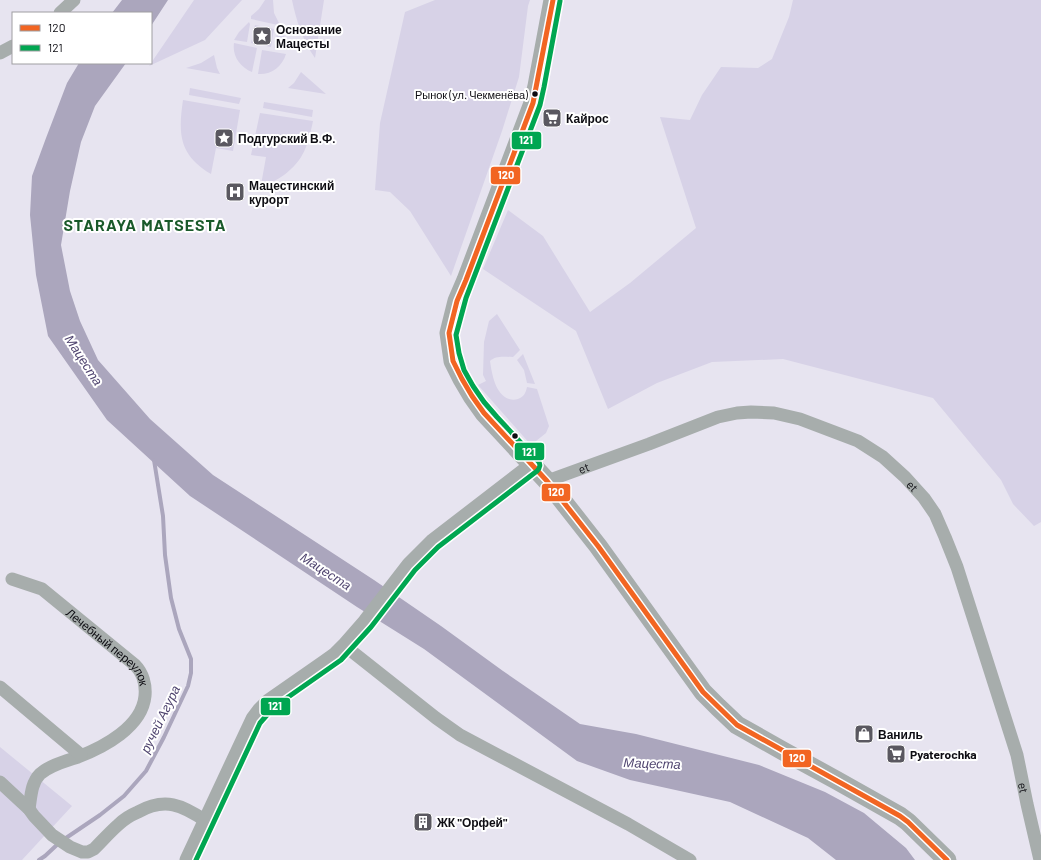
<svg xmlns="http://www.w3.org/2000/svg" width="1041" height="860" font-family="Barlow,sans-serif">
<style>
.green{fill:#d7d2e7}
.water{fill:#aba6bd}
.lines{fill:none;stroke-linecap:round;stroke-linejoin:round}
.stream{stroke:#aba6bd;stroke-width:4}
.minor{stroke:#a7adac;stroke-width:13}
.tertiary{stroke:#a7adac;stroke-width:17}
.secondary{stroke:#a7adac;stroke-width:19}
.bus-1-casing{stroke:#fff;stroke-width:8}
.bus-2-casing{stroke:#fff;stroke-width:8}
.bus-1{stroke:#f26522;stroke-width:5}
.bus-2{stroke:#00a651;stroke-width:5}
.bus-dot{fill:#0e0d13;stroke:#fff;stroke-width:1.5}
.labels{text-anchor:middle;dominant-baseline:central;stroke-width:4;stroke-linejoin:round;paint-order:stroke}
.bus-label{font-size:11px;fill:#0e0d13;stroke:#fff;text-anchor:end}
.poi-label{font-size:12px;font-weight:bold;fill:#0e0d13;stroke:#fff;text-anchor:start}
.street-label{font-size:12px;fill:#0e0d13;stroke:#fff}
.water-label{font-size:13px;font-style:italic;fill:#4f446f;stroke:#fff}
.district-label{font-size:16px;font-weight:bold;letter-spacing:1px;fill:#19592a;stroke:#fff}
.line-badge{stroke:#fff;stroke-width:1.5}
.badge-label{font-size:11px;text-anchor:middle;font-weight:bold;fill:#fff}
</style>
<rect width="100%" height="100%" fill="#e7e4f0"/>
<path class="green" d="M 194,0 L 242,0 L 205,40 L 149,66 Z
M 265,0 L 273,0 L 274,13 L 279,23 L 278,25 L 251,19 L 251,16 L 259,9 Z
M 292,0 L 324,0 L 315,58 C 303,41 296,20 292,0 Z
M 435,0 L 530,0 L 528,6 L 519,77 L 502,131 L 451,276 L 410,211 L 390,192 L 375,190 L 380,123 L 405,12 Z
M 793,0 L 1041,0 L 1041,522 L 1034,526 L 1013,504 L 1001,480 L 933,398 L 783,359 L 712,362 L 657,383 L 608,409 L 576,331 L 483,269 L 508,210 L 543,236 L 590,312 L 630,283 L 696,228 L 660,117 L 690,120 L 702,95 L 721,67 L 758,68 L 772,59 L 789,17 Z
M 249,22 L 250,24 L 247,42 L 234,40 L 239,32 Z
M 255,25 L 274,29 L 271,47 L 251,43 Z
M 280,29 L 287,41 L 287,50 L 274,48 L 278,30 Z
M 234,43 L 257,48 L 252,72 C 240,67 232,56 234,43 Z
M 262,50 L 286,54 C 282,67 271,75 258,74 Z
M 214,55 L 217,68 L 220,74 L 186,68 L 201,63 Z
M 301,72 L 326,94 L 288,88 L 294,83 Z
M 190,88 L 241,98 L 239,104 L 189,95 Z
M 183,100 L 240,110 L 233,151 L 216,148 L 211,174 C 179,155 178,134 183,100 Z
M 264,102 L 313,110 L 312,117 L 263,108 Z
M 260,113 L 313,121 C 308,145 304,160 284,175 C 277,180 270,184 261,185 L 266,157 L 251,155 Z
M 497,314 L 520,350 L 513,357 C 505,357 496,355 490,361 C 492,374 495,394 509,399 C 512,400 515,400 518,399 C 524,397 526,392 527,387 L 537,389 L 549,426 L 546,433 L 531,445 L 478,385 L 486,381 L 483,375 L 484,342 L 489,321 Z
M 523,354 L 535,384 L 527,383 L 524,370 L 517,360 Z
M 0,747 L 72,806 L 22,860 L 0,860 Z"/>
<path class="water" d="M 122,0 L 168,0 L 151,26 L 151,13 L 112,13 Z
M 79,63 L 126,63 L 95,106 L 81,142 L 70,191 L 61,245 L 70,291 L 80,321 L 98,360 L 150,419 L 213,475 L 374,580 L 441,626 L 503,671 L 580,724 L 636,734 L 759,765 L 825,792 L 864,813 L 906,848 L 915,860 L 836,860 L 808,838 L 730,802 L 630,780 L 577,761 L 424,649 L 357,607 L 190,496 L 107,420 L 48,336 L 36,275 L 30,215 L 32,176 L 46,138 L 67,83 Z"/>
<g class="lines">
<path class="stream" d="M 39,860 L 45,856 L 60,842 L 100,815 L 124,796 L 146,771 L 164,737 L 188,686 L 191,673 L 191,659 L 179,629 L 171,598 L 165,555 L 163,516 L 154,460"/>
<g class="minor">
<path d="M 60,13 L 74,0"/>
<path d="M 0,53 L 13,46"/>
<path id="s1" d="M 547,481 L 649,444 L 718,417 L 737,413 L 751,412 L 774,413 L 800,419 L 858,441 L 883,457 L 905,477 L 924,498 L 935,514 L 945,537 L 957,567 L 1017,755 L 1027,804 L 1040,860"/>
<path id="s2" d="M 12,579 L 42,589 L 135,665 C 143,673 146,685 145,696 C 142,727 104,747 78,757 C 66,761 50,765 40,774 C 31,783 31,797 29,809"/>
<path d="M 345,646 L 436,718 L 460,735 L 628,824 L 690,860"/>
<path d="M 0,687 L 81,755"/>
<path d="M 0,782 L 29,809 L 34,816 L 52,835 L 70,847 L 82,852 L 88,852 L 94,849 C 102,841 109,833 118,825 C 124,819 131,815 138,812 C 165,797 182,805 206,821"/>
</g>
<path class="tertiary" d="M 188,860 L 254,719 L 260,711 L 269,702 L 325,663 L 336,655 L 345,646 L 366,622 L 410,565 L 433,542 L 533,465"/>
<path class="secondary" d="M 553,0 L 537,86 L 533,103 L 466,280 L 457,301 L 449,333 L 453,361 L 462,379 L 472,396 L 484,413 L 547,481 L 598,546 L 703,692 L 718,707 L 737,725 L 783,751 L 836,780 L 900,816 L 908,822 L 947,860"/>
<g class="bus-1-casing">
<path id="bus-1" d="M 553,0 L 533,103 L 466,280 L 457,301 L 449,333 L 453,361 L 462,379 L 472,396 L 484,413 L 547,481 L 598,546 L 703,692 L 737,725 L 900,816 L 908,822 L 947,860"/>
</g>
<g class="bus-2-casing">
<path id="bus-2" d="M 196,860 L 260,723 L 274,707 L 341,660 L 371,627 L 415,570 L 438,547 L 537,471 C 540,468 541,464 538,461 L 497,417 L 484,402 L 473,386 L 464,370 L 459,353 L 456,335 L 466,298 L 540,105 L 544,87 L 560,1"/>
</g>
<use href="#bus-1" class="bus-1"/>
<use href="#bus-2" class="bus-2"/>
</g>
<defs>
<g id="sight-square" transform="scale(1)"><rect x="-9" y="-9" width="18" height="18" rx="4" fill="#5a5860" stroke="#fff"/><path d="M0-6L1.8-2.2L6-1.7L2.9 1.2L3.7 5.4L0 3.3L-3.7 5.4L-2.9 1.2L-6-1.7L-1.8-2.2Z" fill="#fff"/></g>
<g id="supermarket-square" transform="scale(1)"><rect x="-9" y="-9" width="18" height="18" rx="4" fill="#5a5860" stroke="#fff"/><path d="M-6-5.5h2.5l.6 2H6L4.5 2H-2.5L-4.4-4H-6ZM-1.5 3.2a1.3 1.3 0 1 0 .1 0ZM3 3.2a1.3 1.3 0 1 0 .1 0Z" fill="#fff"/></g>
<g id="hospital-square" transform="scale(1)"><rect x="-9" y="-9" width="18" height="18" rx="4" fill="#5a5860" stroke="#fff"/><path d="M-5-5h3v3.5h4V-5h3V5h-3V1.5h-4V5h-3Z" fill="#fff"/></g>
<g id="shop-square" transform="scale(1)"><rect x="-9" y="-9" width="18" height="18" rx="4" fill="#5a5860" stroke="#fff"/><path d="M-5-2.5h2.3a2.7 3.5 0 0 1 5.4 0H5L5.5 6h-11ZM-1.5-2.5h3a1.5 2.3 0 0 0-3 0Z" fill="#fff"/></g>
<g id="building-square" transform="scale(1)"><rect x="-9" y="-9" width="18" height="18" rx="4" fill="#5a5860" stroke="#fff"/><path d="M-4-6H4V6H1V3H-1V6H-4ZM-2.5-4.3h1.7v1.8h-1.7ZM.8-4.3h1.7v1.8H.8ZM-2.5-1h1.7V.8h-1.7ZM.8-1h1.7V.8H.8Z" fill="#fff"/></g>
</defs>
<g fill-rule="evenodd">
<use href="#sight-square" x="262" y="36"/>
<use href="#supermarket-square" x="552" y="118"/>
<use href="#sight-square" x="224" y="138"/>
<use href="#hospital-square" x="235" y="192"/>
<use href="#shop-square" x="864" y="734"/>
<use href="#supermarket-square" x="896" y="754"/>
<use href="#building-square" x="423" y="822"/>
</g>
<g class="bus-dot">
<circle cx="535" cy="94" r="3.5"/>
<circle cx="515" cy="436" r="3.5"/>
</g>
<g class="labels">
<g class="bus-label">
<text x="528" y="94">Рынок (ул. Чекменёва)</text>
</g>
<g class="poi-label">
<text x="276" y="29">Основание<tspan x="276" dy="14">Мацесты</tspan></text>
<text x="566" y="118">Кайрос</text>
<text x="238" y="138">Подгурский В.Ф.</text>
<text x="249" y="185">Мацестинский<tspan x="249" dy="14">курорт</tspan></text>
<text x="878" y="734">Ваниль</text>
<text x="910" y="754">Pyaterochka</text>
<text x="437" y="822">ЖК "Орфей"</text>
</g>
<g class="street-label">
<text stroke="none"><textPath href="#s1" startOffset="39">et</textPath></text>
<text stroke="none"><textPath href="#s1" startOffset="399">et</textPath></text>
<text stroke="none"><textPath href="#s2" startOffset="120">Лечебный переулок</textPath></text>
<text stroke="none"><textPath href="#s1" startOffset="723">et</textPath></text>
</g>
<g class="water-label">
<text transform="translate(84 360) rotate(57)">Мацеста</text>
<text transform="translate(326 571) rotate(33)">Мацеста</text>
<text transform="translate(160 719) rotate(-64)">ручей Агура</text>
<text transform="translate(652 763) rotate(2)">Мацеста</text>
</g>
<g class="district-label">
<text x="145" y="224">STARAYA MATSESTA</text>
</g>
</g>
<g class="line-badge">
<rect x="511" y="131" width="31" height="19" rx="4" fill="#00a651"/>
<rect x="490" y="166" width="31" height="19" rx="4" fill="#f26522"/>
<rect x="514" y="442" width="31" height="19" rx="4" fill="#00a651"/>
<rect x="541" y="483" width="30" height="19" rx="4" fill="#f26522"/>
<rect x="260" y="697" width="31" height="19" rx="4" fill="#00a651"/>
<rect x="782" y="749" width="30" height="19" rx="4" fill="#f26522"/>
</g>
<g class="badge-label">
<text x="526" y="144">121</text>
<text x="506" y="179">120</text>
<text x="529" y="456">121</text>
<text x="556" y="496">120</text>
<text x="275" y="710">121</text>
<text x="797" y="762">120</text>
</g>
<rect x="12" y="12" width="140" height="52" fill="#ffffff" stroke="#9f9ea1"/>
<rect x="20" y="25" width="20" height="6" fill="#f26522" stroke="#9f9ea1"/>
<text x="48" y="32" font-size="12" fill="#0e0d13">120</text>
<rect x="20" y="45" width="20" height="6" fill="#00a651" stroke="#9f9ea1"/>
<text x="48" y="52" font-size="12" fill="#0e0d13">121</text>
</svg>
